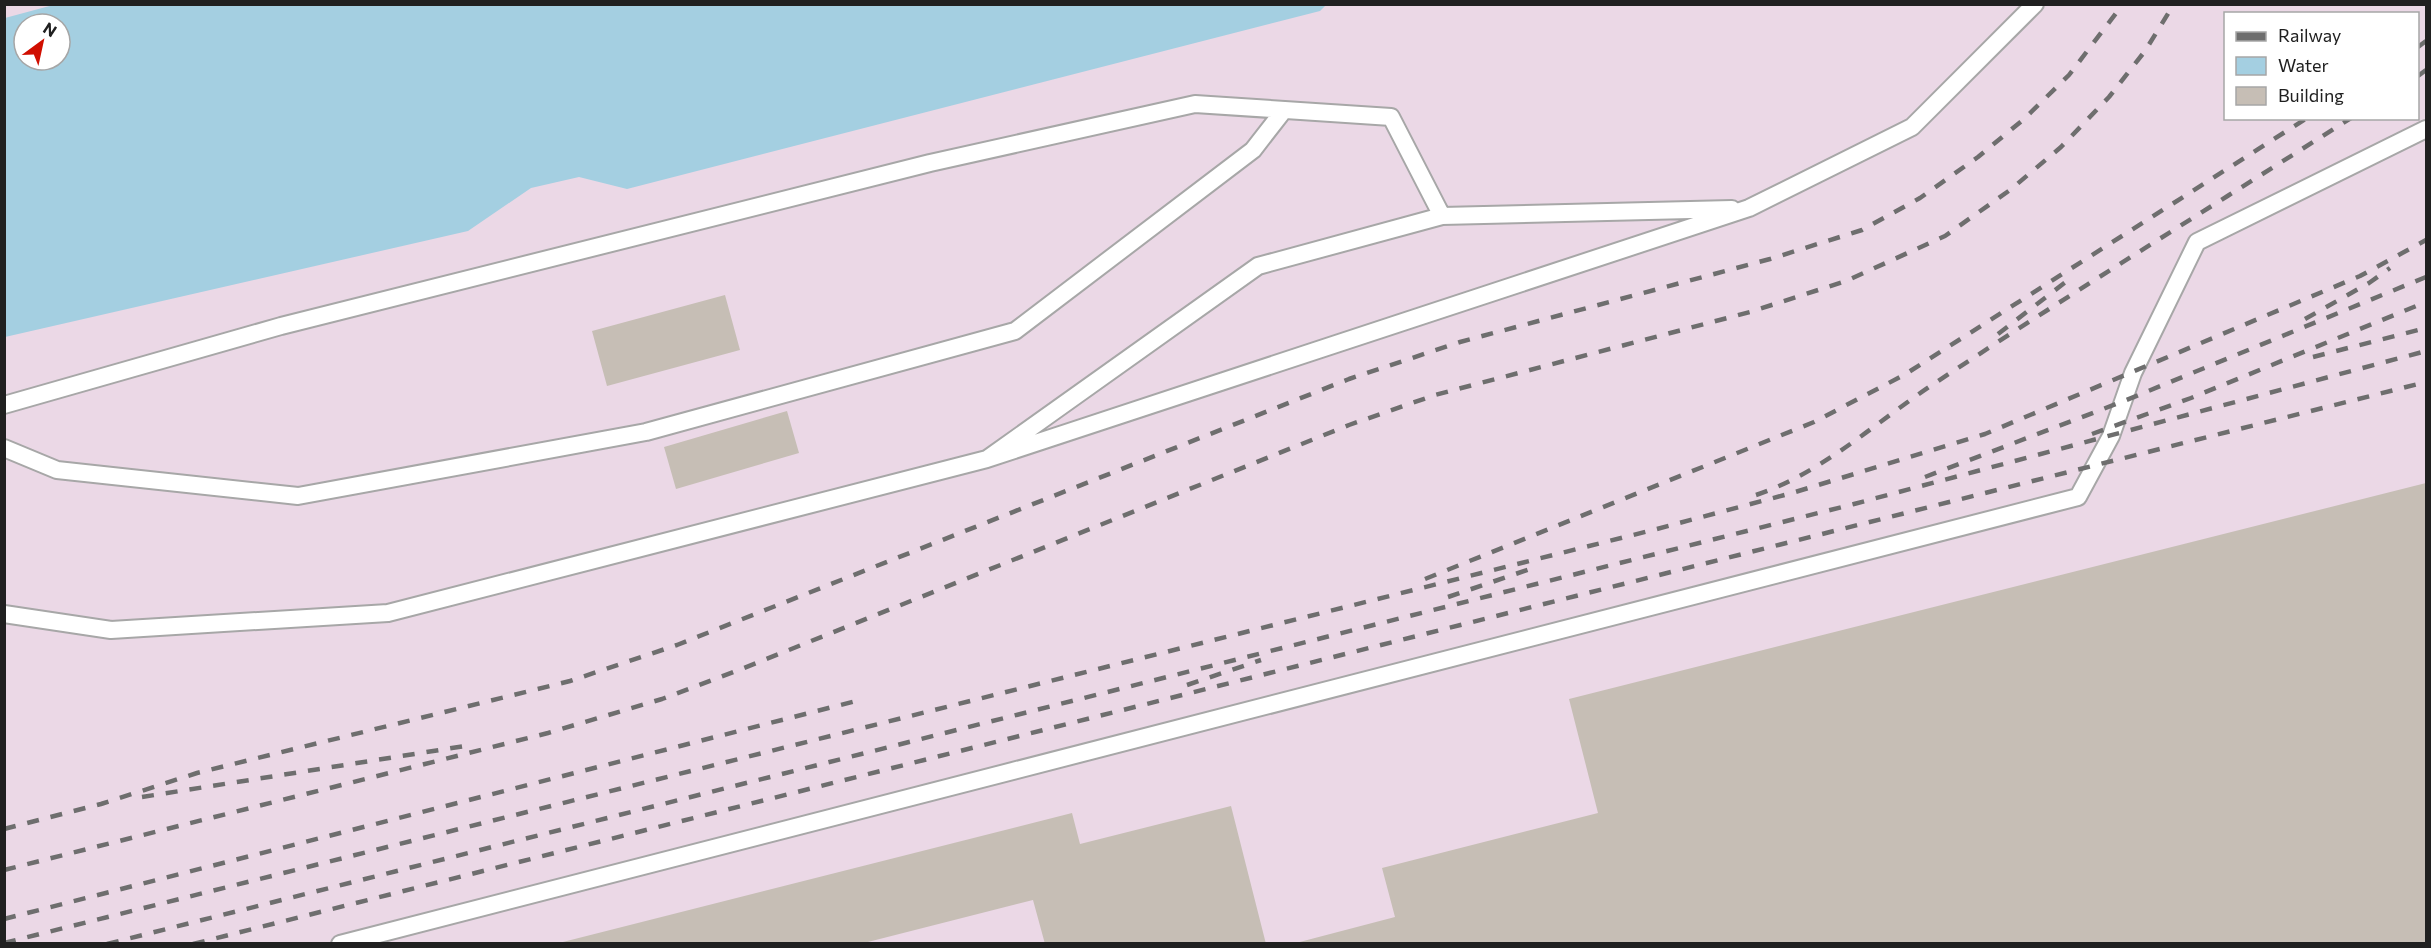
<svg xmlns="http://www.w3.org/2000/svg" width="2431" height="948" font-family="Commissioner,sans-serif">
<style>
.industrial{fill:#ebd8e6;fill-rule:evenodd}
.water{fill:#a4cfe1;fill-rule:evenodd}
.building{fill:#c6beb5}
.lines{fill:none;stroke-linecap:round;stroke-linejoin:round}
.lane-casing{stroke:#a7a7a7;stroke-width:20}
.lane{stroke:#fff;stroke-width:16}
.rail{stroke:#6e6e6e;stroke-width:4.5;stroke-dasharray:12 12;stroke-linecap:butt}
</style>
<rect width="100%" height="100%" fill="#f1eee6"/>
<path class="industrial" d="M 5,5 L 2426,5 L 2426,943 L 5,943 ZM 2226,14 L 2418,14 L 2418,118 L 2226,118 ZM 24,24 L 60,24 L 60,60 L 24,60 Z"/>
<path class="water" d="M 57,4 L 1326,4 L 1326,5 L 1320,11 L 627,189 L 579,177 L 531,188 L 468,231 L 5,337 L 5,18 ZM 24,24 L 60,24 L 60,60 L 24,60 Z"/>
<path class="building" d="M 725,295 L 740,350 L 607,386 L 592,331 Z
M 787,411 L 799,453 L 676,489 L 664,447 Z
M 2426,483 L 2426,944 L 1292,944 L 1395,917 L 1382,868 L 1598,813 L 1569,699 Z
M 1231,806 L 1266,944 L 1045,944 L 1033,900 L 860,944 L 555,944 L 1072,813 L 1080,844 Z"/>
<g class="lines">
<g class="lane-casing">
<path id="lane" d="M 1442,216 L 1732,209
M 4,405 L 281,326 L 930,163 L 1195,104 L 1391,117 L 1442,216 L 1258,266 L 987,459 L 1749,208 L 1912,127 L 2035,4
M 4,448 L 57,470 L 298,496 L 646,432 L 1015,331 L 1253,150 L 1284,110
M 4,614 L 111,630 L 388,613 L 987,459
M 340,944 L 2078,497 L 2111,436 L 2133,373 L 2197,242 L 2426,129"/>
</g>
<use href="#lane" class="lane"/>
<path class="rail" d="M 2418,47 L 2426,41
M 2418,76 L 2426,70
M 2305,319 L 2369,283 L 2390,268
M 1998,334 L 2067,281
M 2313,357 L 2426,328
M 2092,434 L 2191,398 L 2426,302
M 1925,477 L 2124,401 L 2426,277
M 1756,495 C 1822,473 1875,423 1932,385 C 2070,294 2211,207 2351,118
M 1425,579 L 1814,422 L 1904,375 L 2307,118
M 1448,597 L 1533,568
M 1187,685 L 1261,660
M 142,797 L 465,746
M 4,829 L 101,804 L 197,773 L 570,681 L 677,645 L 1349,379 L 1460,342 L 1770,259 L 1862,230 L 1920,198 L 1978,157 L 2024,119 L 2069,75 L 2123,4
M 4,870 L 548,733 L 662,699 L 744,668 L 1349,425 L 1435,395 L 1750,312 L 1846,281 L 1945,236 L 2010,190 L 2061,147 L 2109,97 L 2145,51 L 2174,4
M 4,919 L 856,701
M 4,943 L 1653,530 L 1792,493 L 1985,434 L 2360,276 L 2426,240
M 107,944 L 1854,504 L 2426,351
M 193,944 L 2426,382"/>
</g>
<rect width="2431" height="948" fill="none" stroke="#202020" stroke-width="12"/>
<rect x="2224" y="12" width="195" height="108" fill="#ffffff" stroke="#a6a6a6" stroke-width="1.5"/>
<rect x="2236" y="32" width="30" height="9" fill="#6e6e6e" stroke="#a6a6a6" stroke-width="1.5"/>
<text x="2278" y="42" font-size="18" fill="#202020">Railway</text>
<rect x="2236" y="57" width="30" height="18" fill="#a4cfe1" stroke="#a6a6a6" stroke-width="1.5"/>
<text x="2278" y="72" font-size="18" fill="#202020">Water</text>
<rect x="2236" y="87" width="30" height="18" fill="#c6beb5" stroke="#a6a6a6" stroke-width="1.5"/>
<text x="2278" y="102" font-size="18" fill="#202020">Building</text>
<g transform="translate(42 42) rotate(33)"><circle r="28" fill="#ffffff" stroke="#a6a6a6" stroke-width="1.5"/>
<path d="M0-4.5L10 22L0 15L-10 22Z" fill="#d00e00"/>
<text y="-9" font-size="16" font-weight="bold" text-anchor="middle" fill="#202020">N</text>
</g>
</svg>
